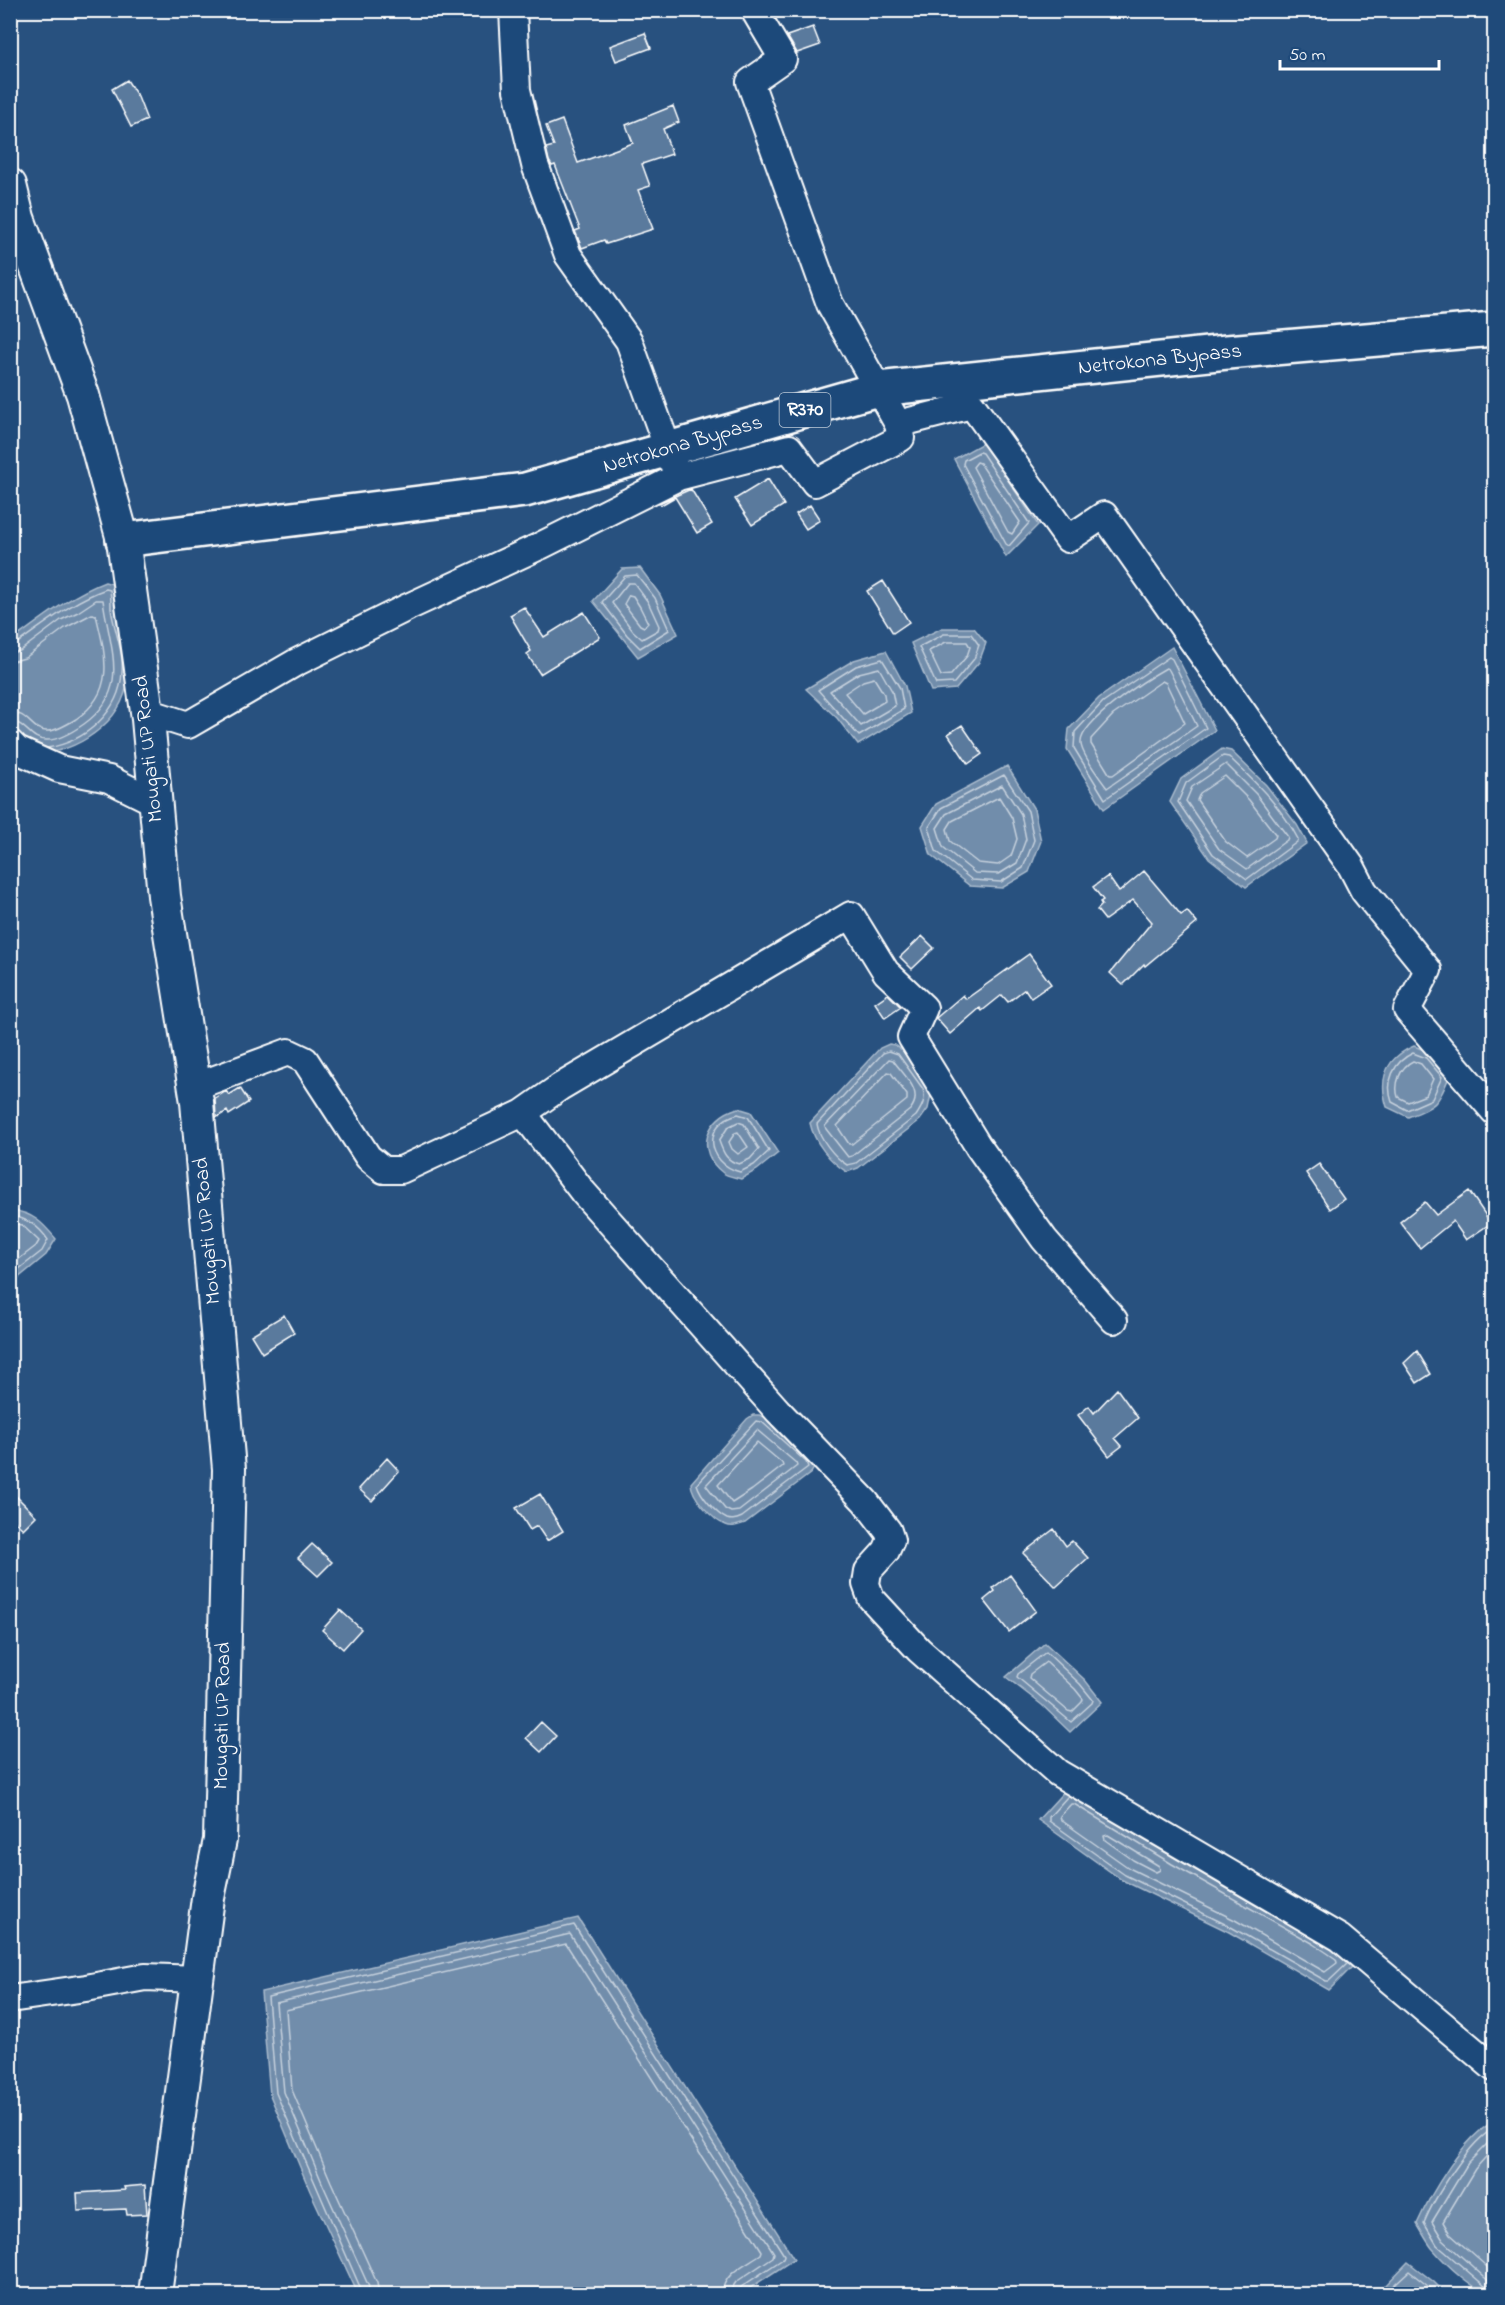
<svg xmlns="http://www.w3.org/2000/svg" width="1505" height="2305" font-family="'Indie Flower',sans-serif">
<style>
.water{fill:#718dab;stroke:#aabbcd;stroke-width:1.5}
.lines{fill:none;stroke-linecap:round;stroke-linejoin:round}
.shore{stroke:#c6d1dd;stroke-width:1.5}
.building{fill:#5a7a9d;stroke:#fff;stroke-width:1.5}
.minor-casing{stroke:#fff;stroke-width:30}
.tertiary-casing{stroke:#fff;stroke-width:36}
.primary-casing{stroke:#fff;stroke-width:38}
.minor{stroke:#1f4a7a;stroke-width:26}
.tertiary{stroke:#1f4a7a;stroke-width:32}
.primary{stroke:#1f4a7a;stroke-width:33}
.labels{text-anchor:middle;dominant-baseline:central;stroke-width:6;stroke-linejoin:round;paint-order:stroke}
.shield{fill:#1f4a7a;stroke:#bcc9d7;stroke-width:1.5}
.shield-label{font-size:20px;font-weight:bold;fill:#fff}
.street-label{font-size:21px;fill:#fff;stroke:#1f4a7a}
</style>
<rect width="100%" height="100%" fill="#28517f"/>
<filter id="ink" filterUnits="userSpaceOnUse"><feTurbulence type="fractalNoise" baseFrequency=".0167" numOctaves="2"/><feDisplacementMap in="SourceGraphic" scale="12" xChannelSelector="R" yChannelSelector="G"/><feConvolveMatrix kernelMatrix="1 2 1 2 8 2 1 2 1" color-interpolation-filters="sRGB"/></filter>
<g filter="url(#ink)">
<path class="water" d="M 983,443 L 1038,525 L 1006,557 L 954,459 Z
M 640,568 L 660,595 L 678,634 L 638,657 L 593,601 L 622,569 Z
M 105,582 L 116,585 C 120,611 128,646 128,672 C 128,718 84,748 43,754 L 11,732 L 11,641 C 42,619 69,596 105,582 Z
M 942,628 L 974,628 L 986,643 L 979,662 L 956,689 L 931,691 L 911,643 Z
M 1172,647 L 1215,730 L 1104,809 L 1067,749 L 1069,729 L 1099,698 Z
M 886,651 L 905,686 L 911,713 L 858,745 L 837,718 L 806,689 L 854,660 Z
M 1222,749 L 1231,751 L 1266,785 L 1297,825 L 1307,843 L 1246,887 L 1209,858 L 1170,802 L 1181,779 Z
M 1007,766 L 1034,809 L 1041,841 L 1029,872 L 1002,888 L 970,886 L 931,855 L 922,826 L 936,804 Z
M 889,1044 L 895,1045 L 902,1050 L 929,1086 L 931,1094 L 928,1109 L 920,1120 L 858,1168 L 847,1172 C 830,1162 814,1142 810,1123 L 880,1048 Z
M 1414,1046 L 1429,1052 L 1450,1075 C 1437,1105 1438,1105 1408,1117 L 1387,1107 C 1378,1078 1386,1058 1414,1046 Z
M 738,1108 L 751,1112 L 778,1153 L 757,1170 L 741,1179 C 735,1177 727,1176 723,1173 C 694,1151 706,1117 738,1108 Z
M 11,1210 C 33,1213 42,1222 56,1239 L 46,1255 L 11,1284 Z
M 753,1415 L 759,1415 L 765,1417 L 812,1459 L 815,1466 L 811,1473 L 745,1523 C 738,1525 733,1528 726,1525 C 713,1521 691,1496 691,1483 L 747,1419 Z
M 1045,1643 L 1085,1680 L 1102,1702 L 1070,1732 L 1042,1705 L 1006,1677 Z
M 1070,1785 L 1360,1959 L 1329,1990 L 1229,1932 L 1122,1880 L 1038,1820 Z
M 578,1918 L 794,2259 L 741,2294 L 358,2294 L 310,2191 L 270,2095 L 261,1992 Z
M 1494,2122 L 1494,2294 C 1477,2295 1443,2261 1432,2248 C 1426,2240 1422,2232 1417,2224 C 1430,2195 1465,2134 1494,2122 Z
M 1408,2262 L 1434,2282 L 1446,2294 L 1373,2294 L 1384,2287 Z"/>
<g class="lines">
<path class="shore" d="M 979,452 L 982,453 L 1029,523 L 1009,546 L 1006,544 L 963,464 L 964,460 Z
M 977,462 L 980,463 L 1020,522 L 1012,534 L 1008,532 L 973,467 Z
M 637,575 L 655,598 L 669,630 L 640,648 L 627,635 L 602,602 L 625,576 Z
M 628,583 L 634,583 L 648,602 L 659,626 L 658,630 L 642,639 L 633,631 L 612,603 Z
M 629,595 L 633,596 L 640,607 L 648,623 L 644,627 L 640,625 L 624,604 Z
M 944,634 L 971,634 L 979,645 L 974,659 L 954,683 L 936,684 L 919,647 Z
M 946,642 L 967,642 L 970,647 L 967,656 L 951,675 L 941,676 L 929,651 Z
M 10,645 L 16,644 C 45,624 72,601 106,589 L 110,590 C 111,596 111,603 111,609 C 114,630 124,651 122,672 C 120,712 85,742 47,748
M 10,653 L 20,651 L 61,620 L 78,612 L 96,600 L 103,600 C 109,647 132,690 84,724 C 74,731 59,741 46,740 C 30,740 26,722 10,721
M 1169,657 L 1172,659 L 1206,728 L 1105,799 L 1074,748 L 1075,732 L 1103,702 Z
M 882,659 L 900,688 L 904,709 L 859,736 L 818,690 L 856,666 Z
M 10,662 L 25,658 L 65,628 L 92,614 L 96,615 C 106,656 116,692 76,719 C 68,724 55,732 46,731 C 31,730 29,713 10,712
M 879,668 L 892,691 L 895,706 L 861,726 L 830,691 L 859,673 Z
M 1166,668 L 1169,670 L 1197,726 L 1107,788 C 1101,780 1082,754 1081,744 C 1078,723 1148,678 1166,668 Z
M 874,678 L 884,694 L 885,701 L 863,714 L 845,693 L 863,681 Z
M 1162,681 L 1166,683 L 1185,723 L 1113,775 L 1110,775 L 1091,744 L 1091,739 L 1113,715 Z
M 1223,756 L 1229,757 C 1254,781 1282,807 1298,839 L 1297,842 L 1247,879 L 1213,854 L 1178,802 L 1186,783 Z
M 1226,764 L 1256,794 L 1288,837 L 1287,840 L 1247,869 L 1219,849 L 1186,801 L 1192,787 Z
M 1004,775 L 1028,811 L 1034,840 L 1023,868 L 1001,882 L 972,880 L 936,851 L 929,827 L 941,808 Z
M 1225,776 L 1249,800 L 1276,835 L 1275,838 L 1247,858 L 1226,842 L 1197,800 L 1200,793 Z
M 1002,785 L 1021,814 L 1026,839 L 1017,863 L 999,874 L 975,873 L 943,847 L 937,828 L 946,814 Z
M 999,797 L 1012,818 L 1017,839 L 1011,856 L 998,865 L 978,863 L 950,841 L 947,829 L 952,821 Z
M 889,1051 L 898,1054 L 923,1089 C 926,1100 922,1107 916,1116 L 856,1163 L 847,1165 C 835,1158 819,1138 817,1124 L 883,1053 Z
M 1413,1053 L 1426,1058 L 1442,1077 L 1432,1099 L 1407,1110 L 1392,1102 C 1385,1082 1393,1062 1413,1053 Z
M 889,1059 L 893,1060 C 904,1076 925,1092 910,1110 L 852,1156 L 848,1157 L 826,1129 L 825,1126 Z
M 1413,1061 L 1421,1064 L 1433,1079 L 1426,1095 L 1408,1102 L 1398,1097 C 1394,1084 1400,1067 1413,1061 Z
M 888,1072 L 891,1073 L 907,1095 L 907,1100 L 852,1144 L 849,1144 L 837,1126 Z
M 738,1114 L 748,1117 L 769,1151 L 754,1165 L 740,1172 C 706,1163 702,1123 738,1114 Z
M 738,1122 L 744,1124 L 759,1149 L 750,1159 L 739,1164 C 726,1161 723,1152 719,1141 L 728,1127 Z
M 738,1132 L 748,1147 L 738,1154 L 732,1149 L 729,1142 L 735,1133 Z
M 10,1216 C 27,1218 39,1226 48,1240 L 42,1251 L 10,1276
M 10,1223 L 22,1225 L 39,1241 L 36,1246 L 10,1266
M 756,1421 L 762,1422 L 806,1462 L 808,1467 L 742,1517 C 737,1519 733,1521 727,1519 C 716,1514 700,1495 697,1484 Z
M 757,1430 L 796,1463 L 797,1466 L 739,1511 L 731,1512 L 725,1509 L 706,1485 Z
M 757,1442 L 782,1463 L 783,1466 L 752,1490 L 732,1503 L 718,1485 Z
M 1046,1652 L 1080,1684 L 1093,1700 L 1092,1703 L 1071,1722 L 1017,1677 L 1018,1674 Z
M 1046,1662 L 1075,1689 L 1083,1699 L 1082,1702 L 1072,1712 L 1068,1711 L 1029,1678 L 1030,1674 Z
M 1068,1796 L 1049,1817 L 1049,1821 L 1125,1875 L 1231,1927 L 1326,1981 L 1329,1981 L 1348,1963
M 1071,1804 L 1074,1804 L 1172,1864 L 1314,1944 L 1336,1959 L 1337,1963 L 1325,1972 L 1235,1920 L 1129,1868 L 1061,1820 L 1060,1816 Z
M 1108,1835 L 1159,1866 L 1160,1870 L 1156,1872 L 1133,1860 L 1105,1840 L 1104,1836 Z
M 1494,2137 L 1468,2163 L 1432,2222 L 1443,2240 L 1494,2286
M 1494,2148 L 1475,2169 L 1443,2222 L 1450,2234 L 1494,2273
M 363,2294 L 276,2093 L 268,1997 L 574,1925 L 784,2255 L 783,2259 L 741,2287 L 738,2294
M 370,2294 L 369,2287 L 323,2185 L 284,2092 L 276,2003 L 570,1934 L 774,2253 L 773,2257 L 736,2282 L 732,2288 L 731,2294
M 379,2294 L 377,2283 L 331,2182 L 292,2090 L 286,2010 L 566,1944 L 762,2251 L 761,2254 C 745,2265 723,2273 722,2294
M 1384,2294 L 1409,2271 L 1438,2294
M 1489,2294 L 1486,2287 L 1437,2245 L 1424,2223 C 1433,2200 1471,2138 1494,2129"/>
</g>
<path class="building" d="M 813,27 L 820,45 L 797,53 L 787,36 Z
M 645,33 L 651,48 L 616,61 L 610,46 Z
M 127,80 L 138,97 L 147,120 L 131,127 L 112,89 Z
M 673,106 L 679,122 L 663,129 L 672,154 L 642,164 L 650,186 L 638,190 L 653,229 L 606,244 L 604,240 L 582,248 L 575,231 L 580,229 L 555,165 L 552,166 L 549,161 L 546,148 L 554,146 L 546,126 L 562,120 L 578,163 L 633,143 L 626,125 Z
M 768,479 L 784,505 L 752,525 L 735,499 Z
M 691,489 L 712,524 L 697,533 L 675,497 L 661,505 L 659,503 Z
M 810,505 L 820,520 L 806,529 L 796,514 Z
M 883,581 L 909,622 L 893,633 L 867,591 Z
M 524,607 L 544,637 L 584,612 L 600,637 L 540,674 L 527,654 L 531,651 L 510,615 Z
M 962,725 L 982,754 L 968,764 L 948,734 Z
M 1144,871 L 1181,915 L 1187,911 L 1197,923 L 1145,966 L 1144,964 L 1123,985 L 1110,973 L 1152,922 L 1133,900 L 1105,920 L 1097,910 L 1102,905 L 1100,902 L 1103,900 L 1093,887 L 1108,876 L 1119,892 Z
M 922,936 L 934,948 L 912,969 L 900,957 Z
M 1029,954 L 1051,984 L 1031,998 L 1025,989 L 1008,1002 L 1002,995 L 982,1011 L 980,1008 L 950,1034 L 936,1018 L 963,995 L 966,999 Z
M 888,994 L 901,1007 L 885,1018 L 875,1003 Z
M 240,1088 L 249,1102 L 229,1115 L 227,1111 L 216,1118 L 215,1098 L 226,1091 L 229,1095 Z
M 1319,1164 L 1344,1199 L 1330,1209 L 1306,1173 Z
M 1469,1191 L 1491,1223 L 1466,1240 L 1453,1221 L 1420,1248 L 1400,1222 L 1425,1202 L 1436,1215 Z
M 284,1315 L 294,1333 L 262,1353 L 251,1335 Z
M 1417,1351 L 1431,1374 L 1417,1383 L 1404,1363 Z
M 1117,1389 L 1138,1418 L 1115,1438 L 1122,1446 L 1109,1456 L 1078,1415 L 1089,1406 L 1094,1413 Z
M 387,1458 L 399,1471 L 372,1501 L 359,1489 Z
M 10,1490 L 36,1516 L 23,1529 L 10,1517 Z
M 540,1494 L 563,1531 L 547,1541 L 537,1526 L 530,1530 L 516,1508 Z
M 1054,1529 L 1066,1546 L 1072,1541 L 1088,1558 L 1056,1587 L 1023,1553 Z
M 312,1544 L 332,1562 L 318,1576 L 298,1558 Z
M 1010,1575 L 1036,1611 L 1009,1632 L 984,1600 L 995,1591 L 993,1588 Z
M 340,1610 L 361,1629 L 343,1649 L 322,1630 Z
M 541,1722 L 556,1736 L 541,1752 L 526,1738 Z
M 145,2185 L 147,2214 L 127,2215 L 126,2209 L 78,2211 L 77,2193 L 125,2190 L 124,2187 Z"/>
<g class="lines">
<g class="minor-casing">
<path id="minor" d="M 754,10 L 783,59 L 750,82 L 830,304 L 898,424 L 972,405 L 1068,539 L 1104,515 L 1351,866 L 1364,891 L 1428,970 L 1407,1010 L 1494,1111
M 678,477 L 789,448 L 815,483 L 901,438 L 898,424
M 148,719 L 160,716 L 188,725 L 295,663 L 408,607 L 540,546 L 678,477 L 629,341 L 568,255 L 535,165 L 517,90 L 513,10
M 10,743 L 17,750 L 59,769 L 109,779 L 155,802
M 194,1087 L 288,1052 L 305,1060 L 368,1157 L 384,1170 L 401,1170 L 523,1113 L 560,1087 L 851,915 L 886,972 L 924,1008 L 911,1037 L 978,1146 L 1044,1239 L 1114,1320
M 523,1113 L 583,1192 L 778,1411 L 865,1501 L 888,1531 L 891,1540 L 886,1551 L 868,1571 L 866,1584 L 871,1598 L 919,1650 L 1058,1773 L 1340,1938 L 1494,2068
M 10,1999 L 86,1988 L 145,1977 L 197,1979"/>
</g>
<g class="tertiary-casing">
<path id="tertiary" d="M 10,185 L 18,218 L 83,395 L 123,540 L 148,719 L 164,896 L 197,1102 L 229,1469 L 220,1840 L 208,1898 L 155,2294"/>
</g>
<g class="primary-casing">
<path id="primary" d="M 123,540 L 525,490 L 878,389 L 1227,352 L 1494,329"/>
</g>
<use href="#minor" class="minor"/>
<use href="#tertiary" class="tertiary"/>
<use href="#primary" class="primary"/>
</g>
</g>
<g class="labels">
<rect class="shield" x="779.5" y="393" width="51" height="34" rx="4.5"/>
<g class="shield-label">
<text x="805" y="410">R370</text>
</g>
<g class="street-label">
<text transform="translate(1160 360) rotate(-6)">Netrokona Bypass</text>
<text transform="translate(683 445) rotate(-16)">Netrokona Bypass</text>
<text transform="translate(149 749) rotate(-96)">Mougati UP Road</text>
<text transform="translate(208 1231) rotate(-95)">Mougati UP Road</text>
<text transform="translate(223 1716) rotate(-89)">Mougati UP Road</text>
</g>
</g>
<rect width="1505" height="2305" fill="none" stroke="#1f4a7a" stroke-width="36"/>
<rect x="18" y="18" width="1469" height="2269" fill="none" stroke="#fff" stroke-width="2" filter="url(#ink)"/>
<path d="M1280 60v9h159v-9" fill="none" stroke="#ffffff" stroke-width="3"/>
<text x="1289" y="60" font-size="18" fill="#ffffff" stroke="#1f4a7a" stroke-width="4.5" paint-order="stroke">50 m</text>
</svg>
